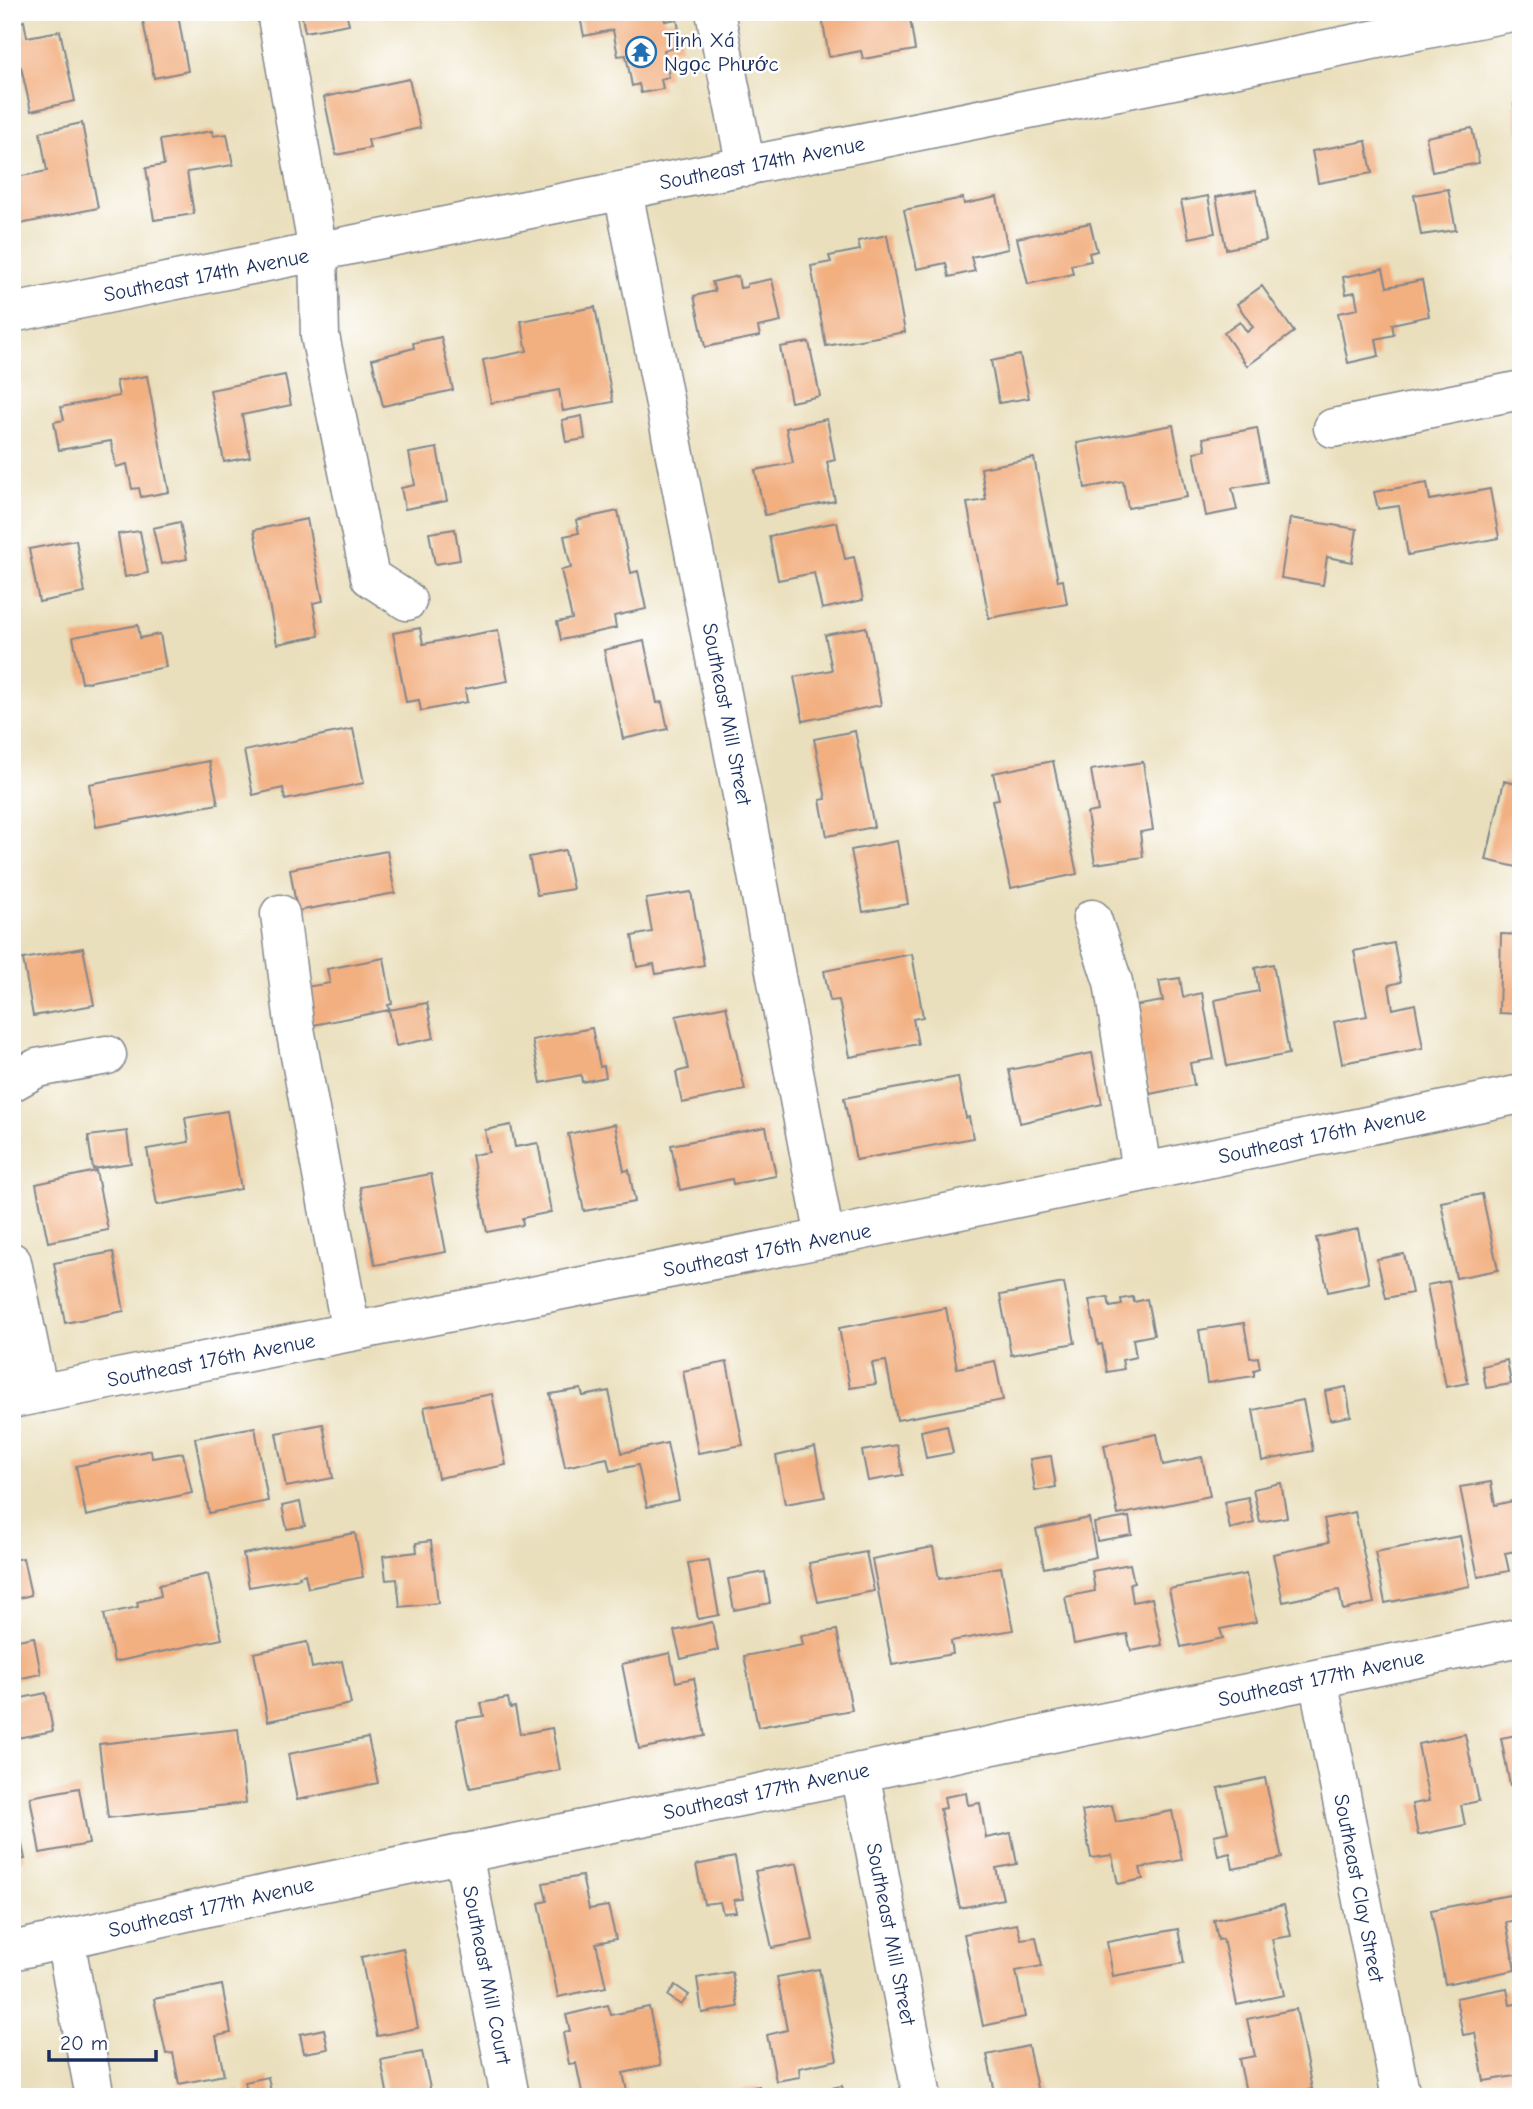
<svg xmlns="http://www.w3.org/2000/svg" width="1533" height="2109" font-family="'Comic Neue',sans-serif">
<style>
.building{fill:#f2af80}
.lines{fill:none;stroke-linecap:round;stroke-linejoin:round}
.minor-casing{stroke:#82878d;stroke-width:41}
.minor{stroke:#fff;stroke-width:38}
.labels{text-anchor:middle;dominant-baseline:central;stroke-width:5;stroke-linejoin:round;paint-order:stroke}
.poi-label{font-size:21px;fill:#1b2f5e;stroke:#fff;text-anchor:start}
.street-label{font-size:21px;fill:#1b2f5e;stroke:#fff}
</style>
<rect width="100%" height="100%" fill="#fff"/>
<filter id="ink" filterUnits="userSpaceOnUse"><feTurbulence type="fractalNoise" baseFrequency=".0143" numOctaves="2"/><feDisplacementMap in="SourceGraphic" scale="14" xChannelSelector="R" yChannelSelector="G"/><feConvolveMatrix kernelMatrix="1 2 1 2 8 2 1 2 1" color-interpolation-filters="sRGB"/></filter>
<filter id="wash" filterUnits="userSpaceOnUse"><feTurbulence type="fractalNoise" baseFrequency=".00686" numOctaves="4" result="noise"/><feDisplacementMap in="SourceGraphic" scale="28" xChannelSelector="R" yChannelSelector="G"/><feGaussianBlur stdDeviation="1.57" result="paint"/><feColorMatrix in="noise" values="0 0 0 0 0 0 0 0 0 0 0 0 0 0 0 0 0 1.4 0 .05"/><feComposite in="paint" operator="in"/></filter>
<g filter="url(#wash)">
<rect width="100%" height="100%" fill="#eadfbc"/>
<g id="blocks">
<path class="building" d="M 301,12 L 346,12 L 349,24 L 305,32 Z
M 579,12 L 663,12 L 665,21 L 677,19 L 682,47 L 664,50 L 669,77 L 661,79 L 663,89 L 641,93 L 639,84 L 632,86 L 626,55 L 618,56 L 613,30 L 584,36 Z
M 821,12 L 909,12 L 915,50 L 863,59 L 861,51 L 829,57 Z
M 178,15 L 188,71 L 154,78 L 143,21 Z
M 24,21 L 27,37 L 60,31 L 75,101 L 31,111 L 21,67 L 12,68 L 12,24 Z
M 409,79 L 420,128 L 368,140 L 370,148 L 336,155 L 324,97 Z
M 1521,103 L 1521,133 L 1519,133 L 1514,104 Z
M 82,123 L 98,208 L 20,224 L 12,178 L 47,171 L 40,132 Z
M 1472,128 L 1479,163 L 1432,172 L 1426,137 Z
M 212,131 L 213,136 L 227,134 L 233,165 L 187,172 L 194,214 L 154,220 L 146,168 L 164,165 L 160,140 Z
M 1366,141 L 1372,173 L 1318,183 L 1312,151 Z
M 1448,189 L 1456,230 L 1421,235 L 1414,195 Z
M 1256,190 L 1266,241 L 1226,249 L 1216,197 Z
M 1208,196 L 1215,233 L 1189,238 L 1181,201 Z
M 997,197 L 1008,249 L 971,257 L 975,271 L 949,277 L 946,263 L 917,269 L 904,210 L 963,198 L 964,204 Z
M 1090,223 L 1097,251 L 1089,253 L 1091,261 L 1071,265 L 1073,274 L 1028,284 L 1017,238 Z
M 887,235 L 905,332 L 826,346 L 811,266 L 831,262 L 829,256 L 860,250 L 858,241 Z
M 1521,256 L 1521,284 L 1520,284 L 1514,257 Z
M 1383,269 L 1387,287 L 1422,280 L 1429,316 L 1392,324 L 1394,335 L 1376,339 L 1379,356 L 1348,363 L 1338,313 L 1358,309 L 1355,292 L 1346,294 L 1343,277 Z
M 738,276 L 740,288 L 747,287 L 747,284 L 772,279 L 781,322 L 758,327 L 760,336 L 705,347 L 694,296 L 715,291 L 712,282 Z
M 1262,286 L 1294,332 L 1247,366 L 1224,333 L 1240,322 L 1247,332 L 1253,327 L 1237,304 Z
M 595,307 L 613,402 L 563,411 L 559,390 L 491,403 L 483,360 L 527,351 L 521,321 Z
M 441,337 L 453,390 L 383,406 L 372,359 L 414,348 L 413,343 Z
M 809,342 L 820,396 L 791,402 L 780,347 Z
M 1020,355 L 1029,398 L 999,403 L 991,361 Z
M 285,375 L 291,405 L 242,415 L 250,457 L 224,462 L 210,390 Z
M 147,376 L 169,492 L 141,497 L 139,488 L 132,489 L 127,464 L 116,467 L 111,441 L 59,450 L 54,422 L 64,420 L 61,407 L 119,396 L 116,381 Z
M 582,416 L 585,439 L 566,442 L 562,420 Z
M 827,419 L 835,460 L 827,462 L 835,501 L 765,515 L 755,470 L 793,463 L 786,428 Z
M 1173,425 L 1187,497 L 1128,508 L 1123,481 L 1085,488 L 1077,443 Z
M 1257,428 L 1267,482 L 1232,488 L 1237,510 L 1206,516 L 1194,452 L 1206,450 L 1203,438 Z
M 437,448 L 447,501 L 405,509 L 401,488 L 415,485 L 409,453 Z
M 1034,458 L 1058,581 L 1063,580 L 1067,604 L 989,618 L 967,503 L 986,500 L 981,468 Z
M 1427,483 L 1430,500 L 1490,489 L 1499,538 L 1408,555 L 1399,506 L 1378,509 L 1374,492 Z
M 618,511 L 631,573 L 638,571 L 646,609 L 614,616 L 616,628 L 561,640 L 557,622 L 572,619 L 561,570 L 571,568 L 564,536 L 579,533 L 576,520 Z
M 1290,518 L 1357,529 L 1352,562 L 1327,557 L 1323,585 L 1281,578 Z
M 307,519 L 323,601 L 313,603 L 319,636 L 277,644 L 254,530 Z
M 180,522 L 187,559 L 161,564 L 153,528 Z
M 837,522 L 845,559 L 854,557 L 863,600 L 822,609 L 814,573 L 778,580 L 769,536 Z
M 455,529 L 460,560 L 435,564 L 429,533 Z
M 140,531 L 148,573 L 125,577 L 118,534 Z
M 76,540 L 85,593 L 39,602 L 29,549 Z
M 138,625 L 140,638 L 160,634 L 166,667 L 82,683 L 73,637 Z
M 866,627 L 881,705 L 803,721 L 794,677 L 832,670 L 825,635 Z
M 420,628 L 423,644 L 498,630 L 508,681 L 465,689 L 467,702 L 421,711 L 419,700 L 406,702 L 393,633 Z
M 644,641 L 657,703 L 662,702 L 668,729 L 623,739 L 604,650 Z
M 353,729 L 364,783 L 285,800 L 283,788 L 253,795 L 244,751 Z
M 855,731 L 874,827 L 827,836 L 820,800 L 826,799 L 814,739 Z
M 209,761 L 218,804 L 96,827 L 89,784 Z
M 1053,761 L 1077,874 L 1011,888 L 992,800 L 999,799 L 993,773 Z
M 1143,762 L 1153,830 L 1140,832 L 1143,857 L 1095,864 L 1087,813 L 1098,811 L 1091,770 Z
M 1504,781 L 1521,785 L 1521,868 L 1486,860 Z
M 897,841 L 908,904 L 863,912 L 851,850 Z
M 565,850 L 573,889 L 537,895 L 529,857 Z
M 387,851 L 395,893 L 297,911 L 290,869 Z
M 691,892 L 704,965 L 656,974 L 654,964 L 637,967 L 632,936 L 652,932 L 646,899 Z
M 1501,934 L 1521,935 L 1521,1014 L 1499,1013 Z
M 1394,943 L 1401,982 L 1389,985 L 1393,1009 L 1415,1004 L 1423,1048 L 1342,1063 L 1334,1022 L 1367,1016 L 1354,951 Z
M 83,948 L 94,1005 L 33,1016 L 23,959 Z
M 912,954 L 923,1017 L 913,1019 L 918,1044 L 850,1057 L 839,1000 L 830,1001 L 824,971 Z
M 384,958 L 392,1004 L 388,1005 L 389,1010 L 313,1025 L 306,987 L 330,983 L 327,969 Z
M 1273,964 L 1289,1054 L 1227,1066 L 1215,1000 L 1259,991 L 1255,968 Z
M 1180,978 L 1183,997 L 1202,993 L 1214,1059 L 1190,1063 L 1194,1085 L 1150,1094 L 1134,1006 L 1163,1001 L 1159,981 Z
M 427,1003 L 434,1038 L 396,1046 L 389,1010 Z
M 726,1006 L 745,1090 L 682,1103 L 676,1072 L 688,1069 L 676,1016 Z
M 592,1028 L 600,1067 L 604,1066 L 606,1077 L 582,1082 L 581,1075 L 541,1083 L 532,1040 Z
M 1092,1053 L 1102,1104 L 1020,1123 L 1009,1070 Z
M 958,1077 L 966,1118 L 969,1117 L 973,1138 L 856,1160 L 844,1098 Z
M 227,1111 L 241,1189 L 157,1205 L 147,1149 L 189,1142 L 185,1118 Z
M 615,1124 L 624,1171 L 629,1170 L 635,1202 L 584,1211 L 568,1134 Z
M 511,1125 L 515,1147 L 538,1143 L 551,1212 L 522,1218 L 523,1225 L 487,1232 L 472,1155 L 489,1152 L 485,1130 Z
M 766,1127 L 776,1176 L 733,1184 L 732,1179 L 680,1190 L 671,1145 Z
M 127,1131 L 131,1163 L 93,1169 L 88,1136 Z
M 96,1171 L 108,1230 L 48,1242 L 36,1184 Z
M 431,1174 L 446,1252 L 375,1265 L 360,1187 Z
M 1482,1194 L 1498,1270 L 1456,1278 L 1441,1202 Z
M 1358,1229 L 1369,1283 L 1328,1292 L 1316,1238 Z
M 113,1252 L 124,1311 L 65,1323 L 54,1263 Z
M 1404,1254 L 1412,1293 L 1386,1298 L 1377,1259 Z
M 1449,1281 L 1468,1383 L 1446,1387 L 1427,1285 Z
M 1064,1283 L 1075,1343 L 1011,1355 L 1000,1295 Z
M 1108,1297 L 1110,1307 L 1122,1305 L 1121,1299 L 1133,1297 L 1134,1302 L 1147,1299 L 1154,1335 L 1133,1339 L 1136,1357 L 1122,1360 L 1124,1369 L 1107,1372 L 1102,1344 L 1098,1345 L 1089,1300 Z
M 946,1308 L 957,1368 L 995,1361 L 1003,1400 L 897,1420 L 886,1361 L 872,1363 L 876,1384 L 850,1388 L 839,1328 Z
M 1244,1323 L 1250,1358 L 1258,1357 L 1260,1368 L 1254,1370 L 1254,1376 L 1207,1383 L 1199,1330 Z
M 1507,1360 L 1511,1384 L 1486,1388 L 1482,1366 Z
M 727,1362 L 743,1445 L 698,1453 L 683,1371 Z
M 1346,1387 L 1351,1416 L 1330,1420 L 1325,1391 Z
M 581,1389 L 583,1396 L 609,1391 L 622,1453 L 667,1443 L 679,1500 L 647,1507 L 638,1465 L 610,1471 L 607,1458 L 565,1467 L 550,1394 Z
M 492,1394 L 506,1465 L 438,1478 L 424,1407 Z
M 1303,1400 L 1313,1451 L 1262,1461 L 1253,1410 Z
M 323,1424 L 333,1478 L 286,1487 L 276,1433 Z
M 947,1425 L 953,1453 L 926,1458 L 921,1431 Z
M 255,1427 L 268,1501 L 209,1513 L 195,1438 Z
M 1157,1434 L 1163,1465 L 1202,1457 L 1210,1496 L 1118,1515 L 1104,1445 Z
M 897,1445 L 903,1475 L 868,1481 L 862,1451 Z
M 815,1447 L 825,1497 L 785,1504 L 776,1456 Z
M 151,1450 L 152,1458 L 183,1453 L 192,1493 L 86,1516 L 76,1466 Z
M 1051,1456 L 1056,1487 L 1035,1491 L 1030,1459 Z
M 1491,1482 L 1495,1505 L 1521,1499 L 1521,1550 L 1505,1553 L 1509,1571 L 1478,1577 L 1460,1487 Z
M 1281,1483 L 1287,1517 L 1260,1522 L 1253,1489 Z
M 1248,1497 L 1254,1523 L 1230,1529 L 1224,1502 Z
M 300,1502 L 305,1526 L 287,1529 L 282,1506 Z
M 1355,1512 L 1374,1603 L 1343,1610 L 1339,1590 L 1283,1602 L 1273,1554 L 1329,1542 L 1324,1519 Z
M 1129,1517 L 1132,1535 L 1097,1541 L 1094,1523 Z
M 1089,1518 L 1096,1557 L 1044,1568 L 1036,1529 Z
M 355,1533 L 363,1577 L 308,1588 L 305,1574 L 299,1576 L 300,1578 L 249,1587 L 243,1554 Z
M 1460,1536 L 1470,1586 L 1385,1603 L 1375,1552 Z
M 431,1541 L 438,1603 L 400,1607 L 397,1579 L 386,1580 L 383,1556 L 417,1552 L 416,1543 Z
M 933,1547 L 939,1579 L 1001,1567 L 1013,1630 L 951,1641 L 953,1654 L 892,1665 L 872,1559 Z
M 866,1552 L 874,1591 L 818,1602 L 809,1563 Z
M 23,1558 L 31,1595 L 12,1600 L 12,1560 Z
M 709,1560 L 719,1615 L 698,1619 L 688,1563 Z
M 1130,1564 L 1134,1582 L 1130,1583 L 1133,1602 L 1152,1598 L 1162,1645 L 1131,1651 L 1127,1634 L 1074,1644 L 1065,1597 L 1095,1591 L 1092,1571 Z
M 765,1572 L 770,1603 L 734,1610 L 728,1579 Z
M 208,1574 L 222,1639 L 114,1662 L 104,1614 L 138,1607 L 137,1602 L 161,1596 L 159,1585 Z
M 1246,1574 L 1256,1622 L 1220,1629 L 1223,1638 L 1181,1647 L 1169,1589 Z
M 712,1622 L 718,1650 L 681,1659 L 674,1631 Z
M 837,1630 L 852,1710 L 758,1727 L 744,1656 L 803,1645 L 801,1636 Z
M 34,1637 L 41,1674 L 12,1680 L 12,1641 Z
M 307,1642 L 312,1668 L 342,1661 L 351,1704 L 268,1721 L 254,1653 Z
M 670,1653 L 676,1682 L 694,1678 L 705,1736 L 639,1749 L 622,1664 Z
M 46,1693 L 53,1731 L 12,1739 L 12,1700 Z
M 508,1698 L 510,1708 L 515,1707 L 520,1734 L 552,1728 L 560,1770 L 470,1788 L 456,1720 L 484,1716 L 481,1703 Z
M 238,1729 L 246,1803 L 108,1818 L 99,1744 Z
M 1465,1734 L 1479,1801 L 1461,1805 L 1465,1825 L 1418,1835 L 1412,1804 L 1429,1801 L 1418,1744 Z
M 1521,1734 L 1521,1783 L 1510,1785 L 1501,1738 Z
M 368,1738 L 378,1783 L 297,1800 L 288,1754 Z
M 1265,1778 L 1282,1858 L 1233,1869 L 1230,1853 L 1218,1856 L 1214,1835 L 1228,1832 L 1218,1788 Z
M 79,1788 L 89,1844 L 40,1853 L 30,1797 Z
M 966,1793 L 968,1805 L 980,1803 L 986,1838 L 1011,1833 L 1017,1864 L 996,1868 L 1003,1899 L 960,1908 L 940,1809 L 946,1808 L 944,1797 Z
M 12,1799 L 25,1859 L 12,1862 Z
M 1112,1805 L 1116,1822 L 1172,1811 L 1182,1860 L 1140,1868 L 1143,1879 L 1118,1884 L 1112,1855 L 1091,1858 L 1082,1811 Z
M 735,1857 L 743,1899 L 734,1900 L 736,1912 L 723,1913 L 720,1902 L 704,1904 L 696,1865 Z
M 797,1863 L 813,1940 L 772,1948 L 755,1871 Z
M 582,1876 L 589,1909 L 608,1906 L 616,1939 L 596,1943 L 606,1987 L 558,1997 L 539,1903 L 547,1901 L 543,1883 Z
M 1520,1893 L 1521,1919 L 1506,1922 L 1515,1970 L 1445,1984 L 1431,1910 Z
M 1284,1905 L 1291,1936 L 1272,1939 L 1284,1995 L 1237,2005 L 1223,1939 L 1218,1940 L 1214,1920 Z
M 1017,1924 L 1021,1939 L 1036,1937 L 1042,1966 L 1016,1971 L 1025,2017 L 983,2026 L 964,1934 Z
M 1178,1929 L 1184,1963 L 1113,1976 L 1107,1942 Z
M 403,1948 L 418,2028 L 377,2036 L 361,1957 Z
M 819,1969 L 837,2060 L 799,2068 L 800,2077 L 776,2081 L 767,2035 L 787,2030 L 777,1977 Z
M 732,1972 L 738,2007 L 702,2013 L 697,1978 Z
M 222,1985 L 231,2033 L 216,2036 L 224,2075 L 179,2084 L 173,2053 L 166,2054 L 154,1999 Z
M 675,1985 L 689,1995 L 681,2005 L 668,1996 Z
M 1507,1988 L 1510,2005 L 1521,2003 L 1521,2075 L 1484,2081 L 1475,2033 L 1463,2035 L 1456,1998 Z
M 608,2005 L 611,2015 L 649,2007 L 661,2065 L 623,2073 L 628,2096 L 583,2097 L 576,2063 L 569,2064 L 563,2033 L 570,2031 L 566,2015 Z
M 1296,2009 L 1312,2089 L 1277,2097 L 1247,2097 L 1239,2059 L 1255,2056 L 1247,2019 Z
M 324,2029 L 328,2049 L 304,2053 L 300,2034 Z
M 1028,2046 L 1039,2097 L 996,2097 L 987,2055 Z
M 422,2052 L 432,2097 L 388,2097 L 381,2060 Z
M 268,2077 L 272,2097 L 248,2097 L 245,2082 Z
M 759,2086 L 761,2097 L 735,2097 L 734,2091 Z
M 842,2086 L 845,2097 L 802,2097 L 801,2094 Z
M 239,2090 L 240,2097 L 214,2097 L 214,2096 Z"/>
</g>
</g>
<g filter="url(#ink)">
<use href="#blocks" fill-opacity="0" stroke="#82878d" stroke-width="2"/>
<g class="lines">
<g class="minor-casing">
<path id="minor" d="M 276,12 L 318,252 L 320,336 L 370,577 L 407,601
M 715,12 L 746,167
M 623,191 L 744,805 L 825,1238
M 12,313 L 1512,12
M 1333,428 L 1521,390
M 280,914 L 294,1023 L 351,1332
M 1092,919 L 1113,982 L 1142,1172
M 12,1082 L 37,1068 L 107,1055
M 12,1262 L 39,1394
M 12,1399 L 825,1238 L 1521,1094
M 1318,1679 L 1401,2097
M 860,1772 L 922,2097
M 463,1853 L 510,2097
M 65,1940 L 95,2097
M 12,1951 L 280,1891 L 1521,1637"/>
</g>
<use href="#minor" class="minor"/>
</g>
</g>
<defs>
<g id="temple-ring" transform="scale(1.575)"><circle r="9.5" fill="#fff" stroke="#1f6fb2" stroke-width="1.5"/><path d="M0-6L5-2H3V0L6.5 2.5H4V6H1.5V3h-3V6H-4V2.5H-6.5L-3 0V-2H-5Z" fill="#1f6fb2"/></g>
</defs>
<g fill-rule="evenodd">
<use href="#temple-ring" x="641" y="52"/>
</g>
<g class="labels">
<g class="poi-label">
<text x="664" y="40">Tịnh Xá<tspan x="664" dy="24">Ngọc Phước</tspan></text>
</g>
<g class="street-label">
<text transform="translate(762 163) rotate(-11)">Southeast 174th Avenue</text>
<text transform="translate(206 275) rotate(-11)">Southeast 174th Avenue</text>
<text transform="translate(727 714) rotate(79)">Southeast Mill Street</text>
<text transform="translate(1322 1135) rotate(-12)">Southeast 176th Avenue</text>
<text transform="translate(767 1250) rotate(-11)">Southeast 176th Avenue</text>
<text transform="translate(211 1360) rotate(-11)">Southeast 176th Avenue</text>
<text transform="translate(1321 1678) rotate(-12)">Southeast 177th Avenue</text>
<text transform="translate(766 1791) rotate(-12)">Southeast 177th Avenue</text>
<text transform="translate(1359 1888) rotate(79)">Southeast Clay Street</text>
<text transform="translate(211 1907) rotate(-13)">Southeast 177th Avenue</text>
<text transform="translate(891 1934) rotate(79)">Southeast Mill Street</text>
<text transform="translate(487 1975) rotate(79)">Southeast Mill Court</text>
</g>
</g>
<rect width="1533" height="2109" fill="none" stroke="#fff" stroke-width="42"/>
<path d="M49 2050v10h107v-10" fill="none" stroke="#1b2f5e" stroke-width="3.5"/>
<text x="60" y="2050" font-size="21" fill="#1b2f5e" stroke="#ffffff" stroke-width="5" paint-order="stroke">20 m</text>
</svg>
